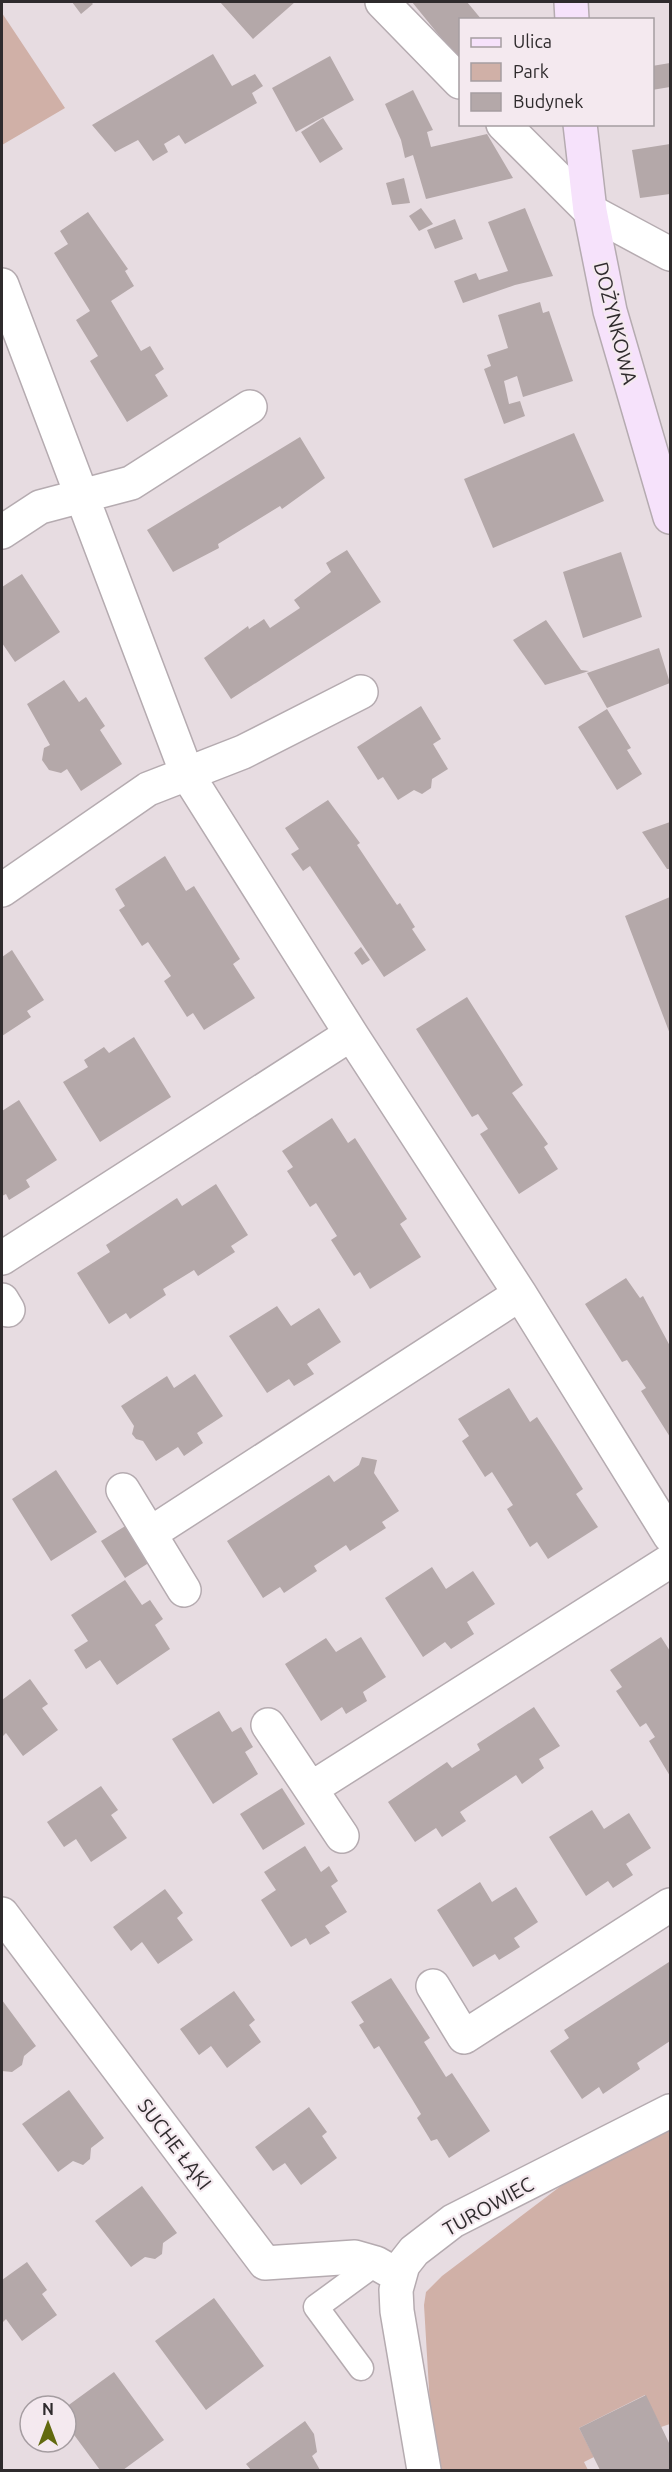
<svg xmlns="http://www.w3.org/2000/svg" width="672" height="2472" font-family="Ubuntu,sans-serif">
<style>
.green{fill:#d0b0a7}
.building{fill:#b4a8a9}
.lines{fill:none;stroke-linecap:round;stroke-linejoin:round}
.lane-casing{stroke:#b5abb0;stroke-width:27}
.street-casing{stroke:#b5abb0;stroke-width:36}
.secondary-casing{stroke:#b5abb0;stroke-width:36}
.lane{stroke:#fff;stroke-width:24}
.street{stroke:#fff;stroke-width:33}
.secondary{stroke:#f6e2fb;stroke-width:33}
.labels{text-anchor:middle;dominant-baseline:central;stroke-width:4.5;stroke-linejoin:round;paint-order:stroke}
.street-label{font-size:20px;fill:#2f2b2d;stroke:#f4e9ef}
</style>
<rect width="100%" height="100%" fill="#e7dce1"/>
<path class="green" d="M 2,13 L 65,108 L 2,145 Z
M 670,2126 L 670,2424 L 661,2427 L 645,2395 L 579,2428 L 594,2457 L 584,2462 L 588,2470 L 437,2470 L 431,2423 L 424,2305 L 426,2292 L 442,2276 L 574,2176 Z"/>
<path class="building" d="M 72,2 L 91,2 L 93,4 L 81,14 Z
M 220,2 L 295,2 L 253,39 Z
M 412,2 L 467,2 L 482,20 L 460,20 L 460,61 Z
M 213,54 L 232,86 L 255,74 L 263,86 L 252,93 L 257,103 L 185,144 L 179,135 L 164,144 L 168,152 L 153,161 L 138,140 L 115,152 L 92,125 Z
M 330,56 L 354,100 L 296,132 L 272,88 Z
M 670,63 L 670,87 L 652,90 L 652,66 Z
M 413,90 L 433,130 L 427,132 L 431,147 L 487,134 L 513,178 L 426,199 L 413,155 L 405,158 L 401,140 L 385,104 Z
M 323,118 L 343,149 L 320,163 L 301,132 Z
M 670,144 L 670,194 L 640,198 L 632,150 Z
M 404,178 L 410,203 L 392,205 L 386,183 Z
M 421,208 L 433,224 L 419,231 L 409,216 Z
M 525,208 L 553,276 L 515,285 L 463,303 L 454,281 L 476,273 L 479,280 L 508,271 L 488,222 Z
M 88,212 L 128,269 L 125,271 L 134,286 L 111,301 L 141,351 L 150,346 L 164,369 L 155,375 L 168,396 L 127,422 L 90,361 L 98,356 L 76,320 L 90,311 L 54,253 L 68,244 L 60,231 Z
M 455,219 L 463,239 L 435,249 L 427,230 Z
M 540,302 L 543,313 L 549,311 L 573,381 L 523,397 L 517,376 L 504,381 L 509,404 L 520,401 L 525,416 L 504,424 L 484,369 L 491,366 L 487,355 L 508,348 L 498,315 Z
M 574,433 L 604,501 L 493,548 L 464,479 Z
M 300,437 L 325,478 L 282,509 L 280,506 L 218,544 L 219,548 L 173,572 L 147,530 Z
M 347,550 L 381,602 L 231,699 L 204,658 L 248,626 L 249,629 L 264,619 L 270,628 L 300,608 L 294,600 L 331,572 L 326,563 Z
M 621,552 L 642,617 L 583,638 L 563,572 Z
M 22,574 L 60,632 L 15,662 L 2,643 L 2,587 Z
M 546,620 L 581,670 L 589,671 L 545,685 L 513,640 Z
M 659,648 L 670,683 L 607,708 L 587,673 Z
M 64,680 L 79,702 L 86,697 L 105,726 L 100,730 L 122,764 L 81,791 L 67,769 L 61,773 L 49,770 L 42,760 L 44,748 L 50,745 L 27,704 Z
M 421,706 L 441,739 L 433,744 L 448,769 L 432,779 L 431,788 L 422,794 L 414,790 L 398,800 L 383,777 L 378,780 L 357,747 Z
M 607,709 L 631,748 L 627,750 L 642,774 L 617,790 L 578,727 Z
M 328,800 L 360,843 L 357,845 L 397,905 L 400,903 L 415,927 L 412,929 L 426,950 L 384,977 L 310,866 L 303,871 L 291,854 L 299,849 L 285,828 Z
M 670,822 L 670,869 L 667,869 L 642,832 Z
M 165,856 L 186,891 L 194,886 L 240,959 L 233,964 L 255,998 L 204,1030 L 193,1013 L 187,1017 L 164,981 L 171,976 L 148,942 L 142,946 L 119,910 L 125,906 L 115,889 Z
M 670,897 L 670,1034 L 625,916 Z
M 361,947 L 370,960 L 362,965 L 354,953 Z
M 12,950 L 44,1000 L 27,1011 L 31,1017 L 2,1036 L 2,957 Z
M 467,997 L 523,1085 L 512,1093 L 548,1144 L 544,1147 L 558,1169 L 519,1194 L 480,1134 L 488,1129 L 478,1114 L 472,1117 L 416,1029 Z
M 134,1037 L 171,1097 L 100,1142 L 63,1082 L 88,1067 L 84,1060 L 104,1047 L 109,1053 Z
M 19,1100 L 57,1160 L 26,1180 L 30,1187 L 9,1200 L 6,1194 L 2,1196 L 2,1111 Z
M 332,1118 L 348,1143 L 355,1138 L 407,1219 L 400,1224 L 421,1257 L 370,1289 L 360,1272 L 354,1276 L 331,1240 L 337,1236 L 316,1203 L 310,1207 L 287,1171 L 293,1167 L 282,1151 Z
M 216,1184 L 248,1235 L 231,1246 L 235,1252 L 198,1276 L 194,1270 L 163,1289 L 166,1295 L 130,1319 L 126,1313 L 109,1324 L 77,1273 L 110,1252 L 106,1245 L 177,1198 L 182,1206 Z
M 626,1278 L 640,1298 L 643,1296 L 670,1346 L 670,1437 L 641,1391 L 646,1388 L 627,1360 L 622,1362 L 585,1304 Z
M 277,1306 L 291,1326 L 319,1308 L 341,1342 L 307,1364 L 314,1374 L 294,1386 L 289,1379 L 267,1393 L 229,1336 Z
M 195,1374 L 223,1416 L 197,1433 L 203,1443 L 184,1456 L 178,1447 L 156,1461 L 143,1441 L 136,1439 L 132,1434 L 134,1426 L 121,1406 L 167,1376 L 174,1388 Z
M 509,1388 L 530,1422 L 537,1417 L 559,1451 L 583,1489 L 576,1494 L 598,1527 L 548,1559 L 537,1542 L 530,1547 L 507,1509 L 513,1505 L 492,1472 L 485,1477 L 462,1441 L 469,1436 L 458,1419 Z
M 362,1457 L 377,1460 L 374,1473 L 399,1511 L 382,1522 L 386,1528 L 350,1551 L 346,1545 L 314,1566 L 317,1571 L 284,1593 L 280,1587 L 263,1598 L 227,1541 L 329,1475 L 334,1482 L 359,1465 Z
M 56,1470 L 97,1532 L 51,1561 L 12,1499 Z
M 135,1520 L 158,1557 L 125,1578 L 101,1541 Z
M 432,1567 L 446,1589 L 473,1571 L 495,1604 L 467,1622 L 474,1634 L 451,1649 L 445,1642 L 423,1657 L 385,1598 Z
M 125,1580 L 142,1605 L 150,1600 L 163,1619 L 155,1625 L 170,1649 L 117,1685 L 100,1660 L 86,1669 L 74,1650 L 88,1641 L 71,1615 Z
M 361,1637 L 386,1677 L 363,1692 L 367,1701 L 346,1714 L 342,1707 L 321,1721 L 285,1664 L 326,1638 L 336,1652 Z
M 661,1637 L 670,1651 L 670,1776 L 649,1741 L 655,1737 L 646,1723 L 640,1727 L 616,1691 L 622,1687 L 610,1670 Z
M 30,1679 L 48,1704 L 42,1708 L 58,1730 L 23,1756 L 6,1733 L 2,1737 L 2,1700 Z
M 534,1707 L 560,1746 L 539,1759 L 544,1768 L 522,1784 L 516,1775 L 475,1802 L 460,1812 L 466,1821 L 442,1837 L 436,1828 L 415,1842 L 388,1802 L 447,1762 L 452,1768 L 480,1750 L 477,1744 Z
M 219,1711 L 232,1732 L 241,1727 L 253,1747 L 245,1752 L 258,1774 L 213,1804 L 172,1739 Z
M 101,1786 L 118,1810 L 111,1815 L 127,1838 L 91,1862 L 76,1839 L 64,1847 L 47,1822 Z
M 282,1788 L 305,1824 L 263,1850 L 240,1814 Z
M 592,1810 L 604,1829 L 629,1813 L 651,1848 L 626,1864 L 633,1875 L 613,1888 L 608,1881 L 586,1896 L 549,1837 Z
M 305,1846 L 321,1872 L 329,1866 L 338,1881 L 331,1886 L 347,1912 L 325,1926 L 330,1933 L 310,1945 L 306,1938 L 291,1947 L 261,1900 L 276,1890 L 264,1872 Z
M 480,1882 L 492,1902 L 516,1887 L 538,1922 L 514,1938 L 520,1947 L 499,1960 L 495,1954 L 473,1967 L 437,1910 Z
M 165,1889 L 183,1913 L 177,1918 L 193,1940 L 158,1964 L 142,1942 L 131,1951 L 113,1927 Z
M 669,1962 L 670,2041 L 637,2063 L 640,2069 L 603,2094 L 599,2087 L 582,2099 L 550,2051 L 569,2038 L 564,2030 Z
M 391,1978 L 430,2038 L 424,2042 L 446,2077 L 452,2073 L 490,2131 L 449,2158 L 437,2139 L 431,2141 L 417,2118 L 421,2114 L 412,2099 L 379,2046 L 374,2049 L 359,2025 L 364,2022 L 351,2002 Z
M 234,1991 L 255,2020 L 249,2025 L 261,2042 L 227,2068 L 211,2046 L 199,2055 L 180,2029 Z
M 2,2000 L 36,2046 L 24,2056 L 22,2065 L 12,2072 L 2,2071 Z
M 69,2090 L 104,2138 L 91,2148 L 90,2159 L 83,2165 L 73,2161 L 58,2172 L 22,2124 Z
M 309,2107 L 327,2132 L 322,2136 L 337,2158 L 301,2185 L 285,2163 L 273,2171 L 255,2147 Z
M 142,2186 L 177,2233 L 163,2243 L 162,2254 L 155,2259 L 145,2257 L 131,2267 L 95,2221 Z
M 27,2262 L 47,2290 L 42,2294 L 57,2315 L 22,2341 L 6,2319 L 2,2323 L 2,2280 Z
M 214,2298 L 264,2366 L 206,2410 L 155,2341 Z
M 114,2372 L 164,2440 L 123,2470 L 100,2470 L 66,2424 L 66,2407 Z
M 646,2395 L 670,2445 L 670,2470 L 600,2470 L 579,2428 Z
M 305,2421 L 314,2434 L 317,2452 L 312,2456 L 320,2470 L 251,2470 L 246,2464 Z"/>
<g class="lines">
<g class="lane-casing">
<path id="lane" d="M 361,2368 L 316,2307 L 376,2263"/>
</g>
<g class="street-casing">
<path id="street" d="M 382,2 L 460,82
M 503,124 L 590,211 L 670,254
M 2,285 L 187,774 L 351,1034 L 520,1294 L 670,1536
M 2,532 L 40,507 L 131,483 L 250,407
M 2,890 L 148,789 L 243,752 L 361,692
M 2,1258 L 351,1034
M 2,1300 L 8,1310
M 123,1490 L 184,1590
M 151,1533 L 520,1294
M 268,1725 L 342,1836
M 312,1788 L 670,1561
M 2,1914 L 265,2263 L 355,2257 L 376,2263 L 399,2276
M 433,1986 L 464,2037 L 670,1905
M 424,2470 L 397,2311 L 396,2290 L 403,2265 L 414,2251 L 453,2221 L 670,2111"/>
</g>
<g class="secondary-casing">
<path id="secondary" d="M 571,2 L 572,20
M 580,124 L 590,211 L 610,311 L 670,517"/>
</g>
<use href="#lane" class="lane"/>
<use href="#street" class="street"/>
<use href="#secondary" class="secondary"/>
</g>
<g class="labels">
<g class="street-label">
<text transform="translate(616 323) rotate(76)">DOŻYNKOWA</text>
<text transform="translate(175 2144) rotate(53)">SUCHE ŁĄKI</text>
<text transform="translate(488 2206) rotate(-29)">TUROWIEC</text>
</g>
</g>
<rect width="672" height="2472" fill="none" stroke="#2f2b2d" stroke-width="6"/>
<rect x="459" y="18" width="195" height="108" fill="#f4e9ef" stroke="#a59da1" stroke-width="1.5"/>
<rect x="471" y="38" width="30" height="9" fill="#f6e2fb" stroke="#a59da1" stroke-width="1.5"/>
<text x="513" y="48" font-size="18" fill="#2f2b2d">Ulica</text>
<rect x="471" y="63" width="30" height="18" fill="#d0b0a7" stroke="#a59da1" stroke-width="1.5"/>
<text x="513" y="78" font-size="18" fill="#2f2b2d">Park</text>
<rect x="471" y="93" width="30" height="18" fill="#b4a8a9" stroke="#a59da1" stroke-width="1.5"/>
<text x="513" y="108" font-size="18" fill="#2f2b2d">Budynek</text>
<g transform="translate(48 2424)"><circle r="28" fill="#f4e9ef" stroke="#a59da1" stroke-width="1.5"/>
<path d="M0-4.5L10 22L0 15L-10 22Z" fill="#626a0f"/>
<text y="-9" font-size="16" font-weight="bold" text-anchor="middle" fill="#2f2b2d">N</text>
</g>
</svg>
